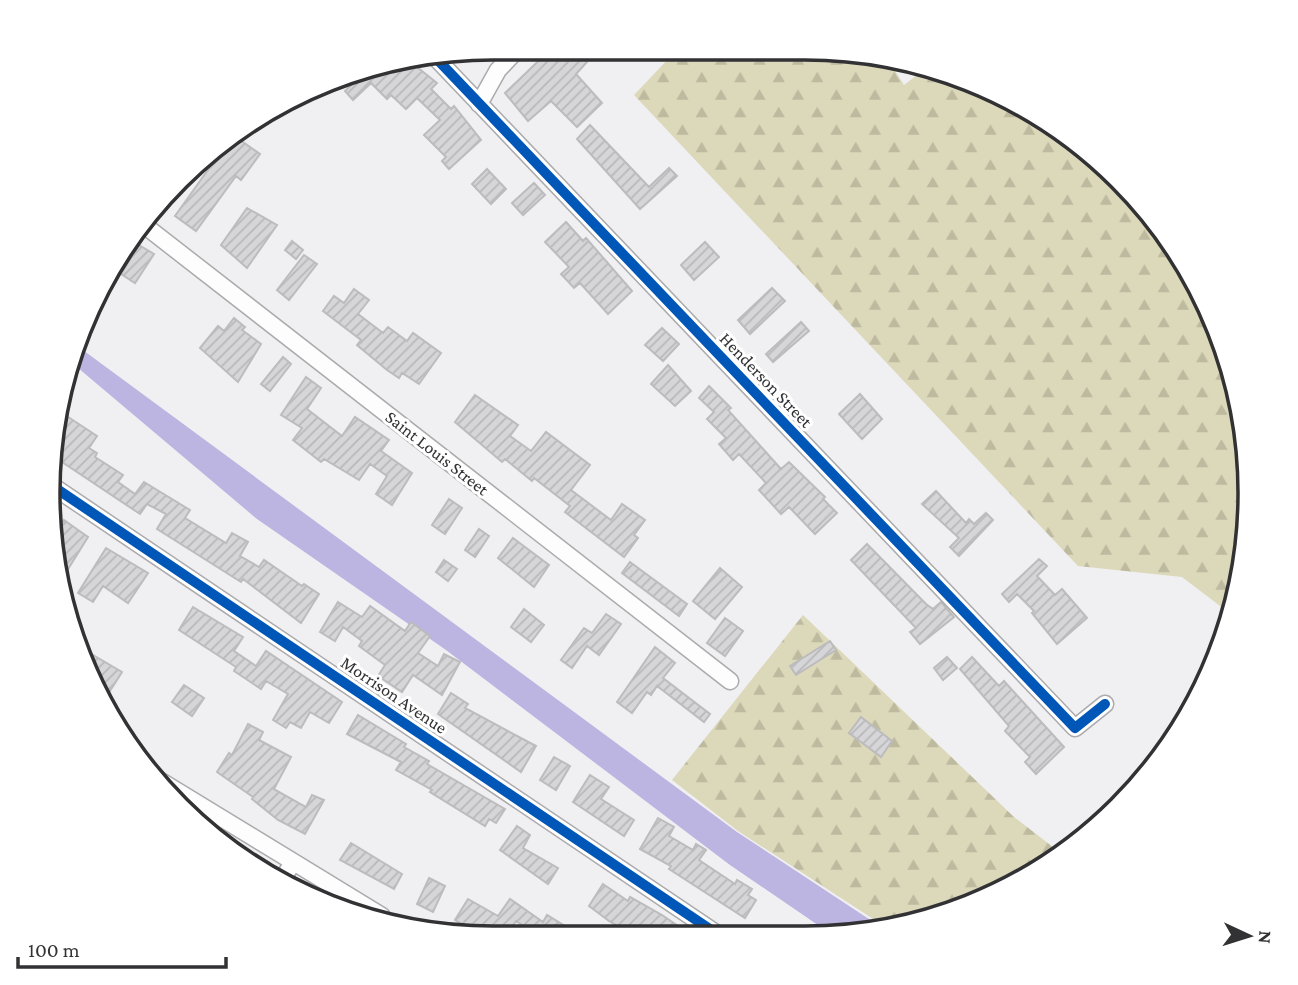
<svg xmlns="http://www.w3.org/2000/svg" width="1298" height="985" font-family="'Crimson Pro',serif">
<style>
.forest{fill:url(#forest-firs)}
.water{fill:#bcb4e1}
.building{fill:url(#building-hatch);stroke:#bcbbbd;stroke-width:2}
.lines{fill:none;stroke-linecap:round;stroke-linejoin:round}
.minor-casing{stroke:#abaaac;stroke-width:19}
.minor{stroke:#fdfdfd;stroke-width:16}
.cycleway-casing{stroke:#fff;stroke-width:15}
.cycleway{stroke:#0057b8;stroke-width:10}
.labels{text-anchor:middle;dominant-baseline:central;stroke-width:6;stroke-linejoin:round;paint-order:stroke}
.street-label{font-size:18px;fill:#323234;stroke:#fff}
.rim{fill:none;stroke:#323234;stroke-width:3.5}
</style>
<defs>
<pattern id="forest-firs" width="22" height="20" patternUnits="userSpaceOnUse" patternTransform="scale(1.75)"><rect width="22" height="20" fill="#dcd8ba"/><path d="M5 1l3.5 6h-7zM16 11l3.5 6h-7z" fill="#bdbaa0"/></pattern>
<pattern id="building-hatch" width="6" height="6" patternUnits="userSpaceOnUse" patternTransform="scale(1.75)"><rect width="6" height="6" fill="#d6d5d7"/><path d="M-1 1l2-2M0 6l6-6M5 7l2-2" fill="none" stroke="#b8b7b9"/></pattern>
</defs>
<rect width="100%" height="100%" fill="#f0eff1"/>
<path class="forest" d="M 668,48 L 834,48 L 885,56 L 904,85 L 929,66 L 1076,139 L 1175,245 L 1242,405 L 1242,579 L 1228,612 L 1182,577 L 1078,566 L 634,95 L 673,54 Z
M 803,615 L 1014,817 L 1062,854 L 1053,862 L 949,914 L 887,928 L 738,831 L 672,780 Z"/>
<path class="water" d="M 76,345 L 737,832 L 884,929 L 863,934 L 831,934 L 730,865 L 446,650 L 257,519 L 71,362 Z"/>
<path class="building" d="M 553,47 L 573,47 L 587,62 L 576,74 L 602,103 L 577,127 L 551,101 L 528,121 L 505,93 Z
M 407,59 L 437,83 L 431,89 L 451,109 L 454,106 L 481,140 L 449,169 L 442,161 L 446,157 L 424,135 L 440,120 L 417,98 L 406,109 L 391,95 L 387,99 L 371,83 L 353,100 L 345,91 L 372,65 Z
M 590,125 L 649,187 L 669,168 L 677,176 L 640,209 L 577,139 Z
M 233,135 L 260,154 L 241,180 L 236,176 L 196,231 L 175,216 L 215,160 L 208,154 Z
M 487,169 L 506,189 L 491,204 L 472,184 Z
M 534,183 L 545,195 L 523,215 L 512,203 Z
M 247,208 L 277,225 L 247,268 L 221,245 Z
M 566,222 L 583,241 L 586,238 L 632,291 L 608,314 L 580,283 L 574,288 L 561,274 L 569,267 L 545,242 Z
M 292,241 L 303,250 L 296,259 L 285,250 Z
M 705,242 L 719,257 L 694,280 L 681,265 Z
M 139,245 L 154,254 L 135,283 L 121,274 Z
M 304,255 L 317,264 L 289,300 L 277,290 Z
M 772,288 L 785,301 L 750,334 L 738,320 Z
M 354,289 L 369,300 L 358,314 L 383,333 L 388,327 L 407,341 L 413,333 L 441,353 L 419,384 L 402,373 L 399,378 L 387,370 L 357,345 L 361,340 L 323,311 L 334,296 L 344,303 Z
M 234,318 L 245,327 L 242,330 L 261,344 L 238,382 L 200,348 L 218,326 L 224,331 Z
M 801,322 L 809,331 L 773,362 L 766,354 Z
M 662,328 L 679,344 L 663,361 L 645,345 Z
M 283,357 L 291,364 L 270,391 L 261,384 Z
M 668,365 L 691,391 L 675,406 L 651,384 Z
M 306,377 L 321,388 L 307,409 L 342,436 L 355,417 L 389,440 L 381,451 L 412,473 L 392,505 L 376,494 L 387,476 L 370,464 L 359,480 L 324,459 L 321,462 L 293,440 L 302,428 L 281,415 Z
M 709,386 L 731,408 L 728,410 L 781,469 L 789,462 L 825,497 L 823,499 L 837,513 L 815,534 L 789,507 L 781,514 L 759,490 L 766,483 L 739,454 L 733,460 L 719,444 L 726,438 L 707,419 L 714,412 L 699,398 Z
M 860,394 L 882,419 L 862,439 L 839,414 Z
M 475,395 L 518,425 L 510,436 L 531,451 L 546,432 L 590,465 L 571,490 L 611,520 L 622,504 L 645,520 L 634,535 L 638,538 L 624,557 L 565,512 L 570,506 L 534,478 L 532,481 L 505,459 L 502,462 L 455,422 Z
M 56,409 L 97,436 L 89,448 L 97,453 L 95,457 L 123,475 L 118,482 L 135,494 L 144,482 L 190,510 L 185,518 L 226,543 L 232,533 L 248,542 L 240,556 L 259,567 L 264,560 L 302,586 L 304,584 L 319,594 L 301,623 L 243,579 L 241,582 L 157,529 L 166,514 L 147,504 L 140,514 L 53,456 Z
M 936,491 L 966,523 L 969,519 L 974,524 L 986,513 L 993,520 L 959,556 L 950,547 L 959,538 L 922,504 Z
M 449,499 L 462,508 L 445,534 L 432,525 Z
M 64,520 L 88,537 L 60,582 L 52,539 Z
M 479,529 L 489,536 L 475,557 L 465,550 Z
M 513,538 L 549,565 L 534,587 L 498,558 Z
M 867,544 L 926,604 L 933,609 L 941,602 L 954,617 L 920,644 L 910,632 L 916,628 L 851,560 Z
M 106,548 L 148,573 L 128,603 L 103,586 L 93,602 L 78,593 Z
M 1039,559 L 1047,566 L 1037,576 L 1055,595 L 1062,589 L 1087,618 L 1057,644 L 1032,613 L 1034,611 L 1017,594 L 1009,602 L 1002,594 Z
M 444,560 L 457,569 L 448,581 L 436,572 Z
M 630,562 L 687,604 L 679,616 L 622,573 Z
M 720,568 L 742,587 L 715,619 L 693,601 Z
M 338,602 L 362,617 L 370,606 L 405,631 L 411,622 L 430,636 L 418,653 L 438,666 L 444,654 L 460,662 L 442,695 L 413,675 L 402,692 L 378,676 L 385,665 L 359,646 L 362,641 L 343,627 L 335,641 L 320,632 Z
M 193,607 L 243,637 L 234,651 L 256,666 L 266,651 L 342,702 L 329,723 L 310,712 L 301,728 L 290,722 L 286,728 L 273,720 L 288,694 L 266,681 L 261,689 L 234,671 L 236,667 L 179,630 Z
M 524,609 L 544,625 L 531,642 L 511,627 Z
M 606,614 L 621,624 L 599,655 L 587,646 L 572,668 L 561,660 L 584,628 L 592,633 Z
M 725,618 L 743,631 L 725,656 L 707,643 Z
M 830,641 L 836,650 L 796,675 L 790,666 Z
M 655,647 L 675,663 L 663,678 L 710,714 L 704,722 L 657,686 L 651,695 L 647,692 L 632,713 L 617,702 Z
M 88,652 L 122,672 L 103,702 L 83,660 Z
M 947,657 L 957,668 L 943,680 L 934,668 Z
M 972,657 L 999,686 L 1004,681 L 1064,747 L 1036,774 L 1025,762 L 1030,757 L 1005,731 L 1009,726 L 960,669 Z
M 184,685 L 204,698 L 192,716 L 172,702 Z
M 451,693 L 468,704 L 465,708 L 536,746 L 521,772 L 438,714 Z
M 358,715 L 406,744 L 404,747 L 429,761 L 427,764 L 505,809 L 496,823 L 489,819 L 485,826 L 430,792 L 432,790 L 396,770 L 401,762 L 347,734 Z
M 861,717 L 892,741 L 881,757 L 849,733 Z
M 248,724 L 263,732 L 259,740 L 291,757 L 274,789 L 306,807 L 312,795 L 324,800 L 305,834 L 278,820 L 252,799 L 253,797 L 217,772 L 229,753 L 232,755 Z
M 554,757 L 570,766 L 556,790 L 540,780 Z
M 590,775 L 609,787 L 601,799 L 634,820 L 624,836 L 573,802 Z
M 658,818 L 674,827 L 669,836 L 693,850 L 696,844 L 706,850 L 699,860 L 735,884 L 737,880 L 752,889 L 748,895 L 756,900 L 745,918 L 669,869 L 671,866 L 640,849 Z
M 517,826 L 530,835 L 523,848 L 558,868 L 548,884 L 500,850 Z
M 351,843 L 402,874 L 394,889 L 340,860 Z
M 256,854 L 270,863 L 264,873 L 250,863 Z
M 429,878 L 445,886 L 433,912 L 417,904 Z
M 603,884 L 628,901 L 630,897 L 662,915 L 690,934 L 632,934 L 609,921 L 589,906 Z
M 468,899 L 498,916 L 510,899 L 543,922 L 547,915 L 578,934 L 536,934 L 516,921 L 507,934 L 478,934 L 455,920 Z"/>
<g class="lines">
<g class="minor-casing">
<path id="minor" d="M 433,55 L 1075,728 L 1105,704
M 479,104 L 498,70 L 520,47
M 144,225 L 730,681
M 51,485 L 717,934
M 151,775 L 382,916
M 281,882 L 293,862"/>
</g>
<use href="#minor" class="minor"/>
<g class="cycleway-casing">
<path id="cycleway" d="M 433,55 L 1075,728 L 1105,704
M 51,485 L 717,934"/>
</g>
<use href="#cycleway" class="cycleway"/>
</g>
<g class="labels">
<g class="street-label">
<text transform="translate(766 380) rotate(46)">Henderson Street</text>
<text transform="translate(437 453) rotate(38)">Saint Louis Street</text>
<text transform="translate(394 695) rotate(34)">Morrison Avenue</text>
</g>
</g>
<path d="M0 0H1298V985H0ZM493 60H805A433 433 0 0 1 1238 493V493A433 433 0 0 1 805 926H493A433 433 0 0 1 60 493V493A433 433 0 0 1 493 60Z" fill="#fff" fill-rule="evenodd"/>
<path class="rim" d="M493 60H805A433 433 0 0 1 1238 493V493A433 433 0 0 1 805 926H493A433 433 0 0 1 60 493V493A433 433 0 0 1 493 60Z"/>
<g transform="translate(1249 936) rotate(94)" stroke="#ffffff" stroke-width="5" paint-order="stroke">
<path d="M0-5L12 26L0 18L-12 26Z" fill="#323234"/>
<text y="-10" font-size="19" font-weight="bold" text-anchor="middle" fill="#323234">N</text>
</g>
<path d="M18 957v10h208v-10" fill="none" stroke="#323234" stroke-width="3.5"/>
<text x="28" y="957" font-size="21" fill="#323234" stroke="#ffffff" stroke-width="5" paint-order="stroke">100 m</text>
</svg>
